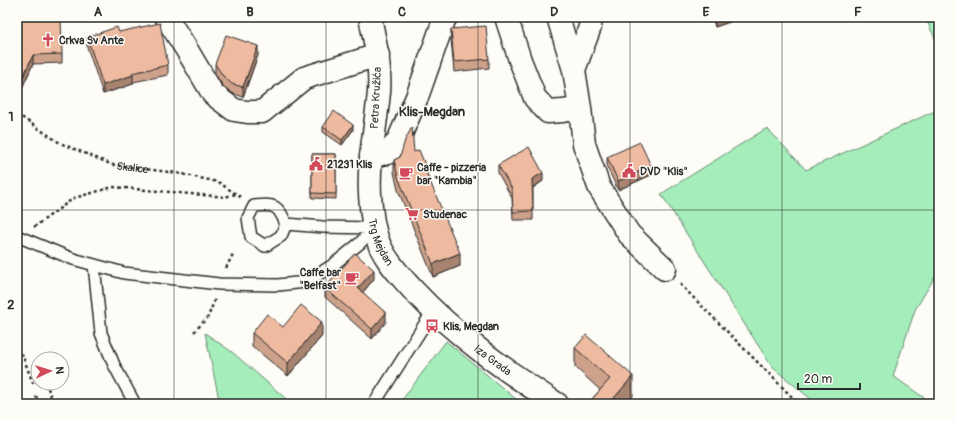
<svg xmlns="http://www.w3.org/2000/svg" width="956" height="421" font-family="Pangolin,sans-serif">
<style>
.green{fill:#a5edba;stroke:#688c72}
.lines{fill:none;stroke-linecap:round;stroke-linejoin:round}
.service-casing{stroke:#2b2b2b;stroke-width:14}
.minor-casing{stroke:#2b2b2b;stroke-width:25}
.tertiary-casing{stroke:#2b2b2b;stroke-width:25}
.path{stroke:#2b2b2b;stroke-width:2.5;stroke-dasharray:3 3;stroke-linecap:butt}
.service{stroke:#fdfcf7;stroke-width:11}
.minor{stroke:#fdfcf7;stroke-width:22}
.tertiary{stroke:#fdfcf7;stroke-width:22}
.wall{fill:#cda18a;stroke:#2b2b2b}
.shaded-wall{fill:#a78370;stroke:#2b2b2b}
.building{fill:#eebba0;stroke:#2b2b2b}
.grid{fill:none;stroke:#2b2b2b;stroke-width:1;stroke-opacity:0.55}
.labels{text-anchor:middle;dominant-baseline:central;stroke-width:3;stroke-linejoin:round;paint-order:stroke}
.poi-label{font-size:11px;font-weight:bold;fill:#2b2b2b;stroke:#fdfcf7;text-anchor:start}
.street-label{font-size:11px;fill:#2b2b2b;stroke:#fdfcf7}
.quarter-label{font-size:13px;font-weight:bold;fill:#2b2b2b;stroke:#fdfcf7}
.neatline{fill:none;stroke:#2b2b2b;stroke-width:1.5}
.grid-label{font-size:13px;text-anchor:middle;font-weight:bold;fill:#2b2b2b}
</style>
<rect width="100%" height="100%" fill="#fdfcf7"/>
<filter id="ink" filterUnits="userSpaceOnUse"><feTurbulence type="fractalNoise" baseFrequency=".025" numOctaves="2"/><feDisplacementMap in="SourceGraphic" scale="8" xChannelSelector="R" yChannelSelector="G"/><feConvolveMatrix kernelMatrix="1 2 1 2 8 2 1 2 1" color-interpolation-filters="sRGB"/></filter>
<g filter="url(#ink)">
<path class="green" d="M 925,17 L 939,17 L 939,47 Z
M 939,109 L 939,270 L 915,310 L 893,376 L 933,404 L 817,404 L 772,367 L 661,194 L 767,128 L 806,170 Z
M 205,333 L 232,352 L 292,404 L 220,404 Z
M 446,341 L 522,404 L 399,404 Z"/>
<g class="lines">
<g class="service-casing">
<path id="service" d="M 286,224 L 281,236 L 265,246 L 251,237 L 248,218 L 254,206 C 275,204 278,205 286,224 L 323,227 L 374,228
M 17,236 L 73,259 L 124,273 L 219,284 L 278,285 L 306,282 L 333,265 L 360,243 L 374,228
M 94,265 L 101,333 L 114,365 L 135,404
M 374,404 L 433,311"/>
</g>
<g class="minor-casing">
<path id="minor" d="M 166,17 L 187,50 L 213,94 L 234,110 L 247,112 L 262,112 L 304,78 L 378,55
M 506,17 L 520,60 L 535,98 L 548,112 L 563,111 L 580,108
M 558,17 L 574,70 L 580,108 L 584,144 L 599,187 L 629,234 L 665,269
M 574,70 L 590,27 L 591,17
M 371,156 L 388,153 L 398,141 L 417,97 L 444,20 L 446,17"/>
</g>
<g class="tertiary-casing">
<g id="tertiary">
<path id="s2" d="M 370,17 C 375,42 381,66 379,92 C 376,126 368,160 370,194 C 371,212 373,233 382,250 C 389,264 402,278 413,290 C 455,335 506,371 557,404"/>
</g>
</g>
<g class="path">
<path id="s1" d="M 17,114 L 60,143 L 113,165 L 177,173 L 218,182 L 242,198"/>
<path d="M 34,227 L 74,198 L 113,187 L 225,197 L 236,194"/>
<path d="M 226,268 L 233,254"/>
<path d="M 680,284 L 799,404"/>
<path d="M 194,332 L 208,317 L 215,299"/>
<path d="M 17,349 L 22,354 L 34,386"/>
<path d="M 48,388 L 53,404"/>
<path d="M 36,396 L 39,404"/>
<path d="M 17,400 L 19,404"/>
</g>
<use href="#service" class="service"/>
<use href="#minor" class="minor"/>
<use href="#tertiary" class="tertiary"/>
</g>
<path class="wall" d="M 17,17 L 62,54 L 62,63 L 33,64 L 17,99 Z
M 712,17 L 744,17 L 715,27 Z
M 451,29 L 489,59 L 489,68 L 454,72 L 451,39 Z
M 119,32 L 168,65 L 168,75 L 133,82 L 133,84 L 103,94 L 87,47 L 87,37 Z
M 258,55 L 243,97 L 232,93 L 223,86 L 215,74 L 215,64 Z
M 323,127 L 353,130 L 342,145 L 323,132 Z
M 414,152 L 426,171 L 460,266 L 433,277 L 398,190 L 394,172 L 394,160 Z
M 312,154 L 336,154 L 336,199 L 312,198 Z
M 607,157 L 651,175 L 618,190 L 607,167 Z
M 498,165 L 543,181 L 533,188 L 533,220 L 513,220 L 512,198 L 498,173 Z
M 374,279 L 363,292 L 386,322 L 372,339 L 325,297 L 325,288 Z
M 283,327 L 322,336 L 288,376 L 252,346 L 252,333 Z
M 575,348 L 633,396 L 626,404 L 592,404 L 592,399 L 600,390 L 575,367 Z"/>
<path class="shaded-wall" d="M 715,17 L 744,17 L 715,27 Z
M 258,46 L 258,55 L 243,97 L 243,87 Z
M 33,55 L 33,64 L 17,99 L 17,90 Z
M 133,75 L 133,84 L 103,94 L 103,85 Z
M 353,125 L 353,130 L 342,145 L 342,140 Z
M 651,166 L 651,175 L 618,190 L 618,181 Z
M 543,173 L 543,181 L 532,188 L 532,179 Z
M 460,253 L 460,266 L 433,277 L 433,264 Z
M 374,270 L 374,279 L 358,298 L 358,288 Z
M 386,313 L 386,322 L 372,339 L 372,329 Z
M 322,322 L 322,336 L 288,376 L 288,363 Z
M 633,376 L 633,396 L 626,404 L 609,404 Z"/>
<path class="building" d="M 17,17 L 61,17 L 62,54 L 33,55 L 17,90 Z
M 160,23 L 168,65 L 132,73 L 133,75 L 103,85 L 87,37 L 117,27 L 119,32 Z
M 486,26 L 489,59 L 454,62 L 451,29 Z
M 226,35 L 258,46 L 243,87 L 232,84 L 223,76 L 215,64 Z
M 334,111 L 353,125 L 342,140 L 323,127 Z
M 412,127 L 414,152 L 419,150 L 426,167 L 424,167 L 460,253 L 433,264 L 398,177 L 394,160 L 400,157 L 405,140 Z
M 640,142 L 651,166 L 618,181 L 607,157 Z
M 529,147 L 543,173 L 532,179 L 533,211 L 513,212 L 512,189 L 498,165 Z
M 312,154 L 336,154 L 336,194 L 312,193 Z
M 355,253 L 374,270 L 358,288 L 386,313 L 372,329 L 325,288 Z
M 301,305 L 322,322 L 288,363 L 252,333 L 267,314 L 283,327 Z
M 586,335 L 633,376 L 609,404 L 598,404 L 592,399 L 610,379 L 575,348 Z"/>
</g>
<path class="grid" d="M 174,17 L 174,404M 326,17 L 326,404M 478,17 L 478,404M 630,17 L 630,404M 782,17 L 782,404M 17,210 L 939,210"/>
<defs>
<g id="church-bare" transform="scale(1.08)"><path d="M-1.2-6h2.4v3.5h3.3v2.4h-3.3V6h-2.4V-.1h-3.3v-2.4h3.3Z" fill="#d1495b" stroke="#fdfcf7" stroke-width="2.5" paint-order="stroke"/></g>
<g id="civic-bare" transform="scale(1.08)"><path d="M-.6-6.5H3V-4.5H.6V-3L4-1V1h2V6H-6V1h2V-1L-.6-3ZM-1.2 2.5V6h2.4V2.5Z" fill="#d1495b" stroke="#fdfcf7" stroke-width="2.5" paint-order="stroke"/></g>
<g id="cafe-bare" transform="scale(1.08)"><path d="M-5.5-4.5H6V0H3Q3 3.5 0 3.5H-2.5Q-5.5 3.5-5.5 0ZM3-3.2v2h1.7v-2ZM-6 4.5H4V6H-6Z" fill="#d1495b" stroke="#fdfcf7" stroke-width="2.5" paint-order="stroke"/></g>
<g id="supermarket-bare" transform="scale(1.08)"><path d="M-6-5.5h2.5l.6 2H6L4.5 2H-2.5L-4.4-4H-6ZM-1.5 3.2a1.3 1.3 0 1 0 .1 0ZM3 3.2a1.3 1.3 0 1 0 .1 0Z" fill="#d1495b" stroke="#fdfcf7" stroke-width="2.5" paint-order="stroke"/></g>
<g id="bus-bare" transform="scale(1.08)"><path d="M-5-6H5V4H4V6H2V4H-2V6H-4V4H-5ZM-3.5-4V0h7V-4ZM-3.5 1.2v1.5H-2V1.2ZM2 1.2v1.5H3.5V1.2Z" fill="#d1495b" stroke="#fdfcf7" stroke-width="2.5" paint-order="stroke"/></g>
</defs>
<g fill-rule="evenodd">
<use href="#church-bare" x="48" y="40"/>
<use href="#civic-bare" x="316" y="164"/>
<use href="#civic-bare" x="629" y="171"/>
<use href="#cafe-bare" x="406" y="173"/>
<use href="#supermarket-bare" x="412" y="214"/>
<use href="#cafe-bare" x="352" y="278"/>
<use href="#bus-bare" x="432" y="326"/>
</g>
<g class="labels">
<g class="poi-label">
<text x="59" y="40">Crkva Sv Ante</text>
<text x="327" y="164">21231 Klis</text>
<text x="417" y="167">Caffe - pizzeria<tspan x="417" dy="13">bar "Kambia"</tspan></text>
<text x="640" y="171">DVD "Klis"</text>
<text x="423" y="214">Studenac</text>
<text x="341" y="272" text-anchor="end">Caffe bar<tspan x="341" dy="13">"Belfast"</tspan></text>
<text x="443" y="326">Klis, Megdan</text>
</g>
<g class="street-label">
<text transform="translate(376 98) rotate(-87)">Petra Kružića</text>
<text stroke="none"><textPath href="#s1" startOffset="129">Skalice</textPath></text>
<text stroke="none"><textPath href="#s2" startOffset="228">Trg Mejdan</textPath></text>
<text stroke="none"><textPath href="#s2" startOffset="393">Iza Grada</textPath></text>
</g>
<g class="quarter-label">
<text x="432" y="112">Klis-Megdan</text>
</g>
</g>
<rect width="956" height="421" fill="none" stroke="#fdfcf7" stroke-width="44"/>
<g transform="translate(50 371) rotate(86)"><circle r="19" fill="#fdfcf7" stroke="#a9a8a5"/>
<path d="M0-3L7 15L0 10L-7 15Z" fill="#d1495b"/>
<text y="-6" font-size="11" font-weight="bold" text-anchor="middle" fill="#2b2b2b">N</text>
</g>
<path d="M798 383v6h62v-6" fill="none" stroke="#2b2b2b" stroke-width="2"/>
<text x="804" y="383" font-size="12" fill="#2b2b2b" stroke="#fdfcf7" stroke-width="3" paint-order="stroke">20 m</text>
<rect x="22" y="22" width="912" height="377" class="neatline"/>
<g class="grid-label">
<text x="98" y="16">A</text>
<text x="250" y="16">B</text>
<text x="402" y="16">C</text>
<text x="554" y="16">D</text>
<text x="706" y="16">E</text>
<text x="858" y="16">F</text>
<text x="11" y="121">1</text>
<text x="11" y="309">2</text>
</g>
</svg>
